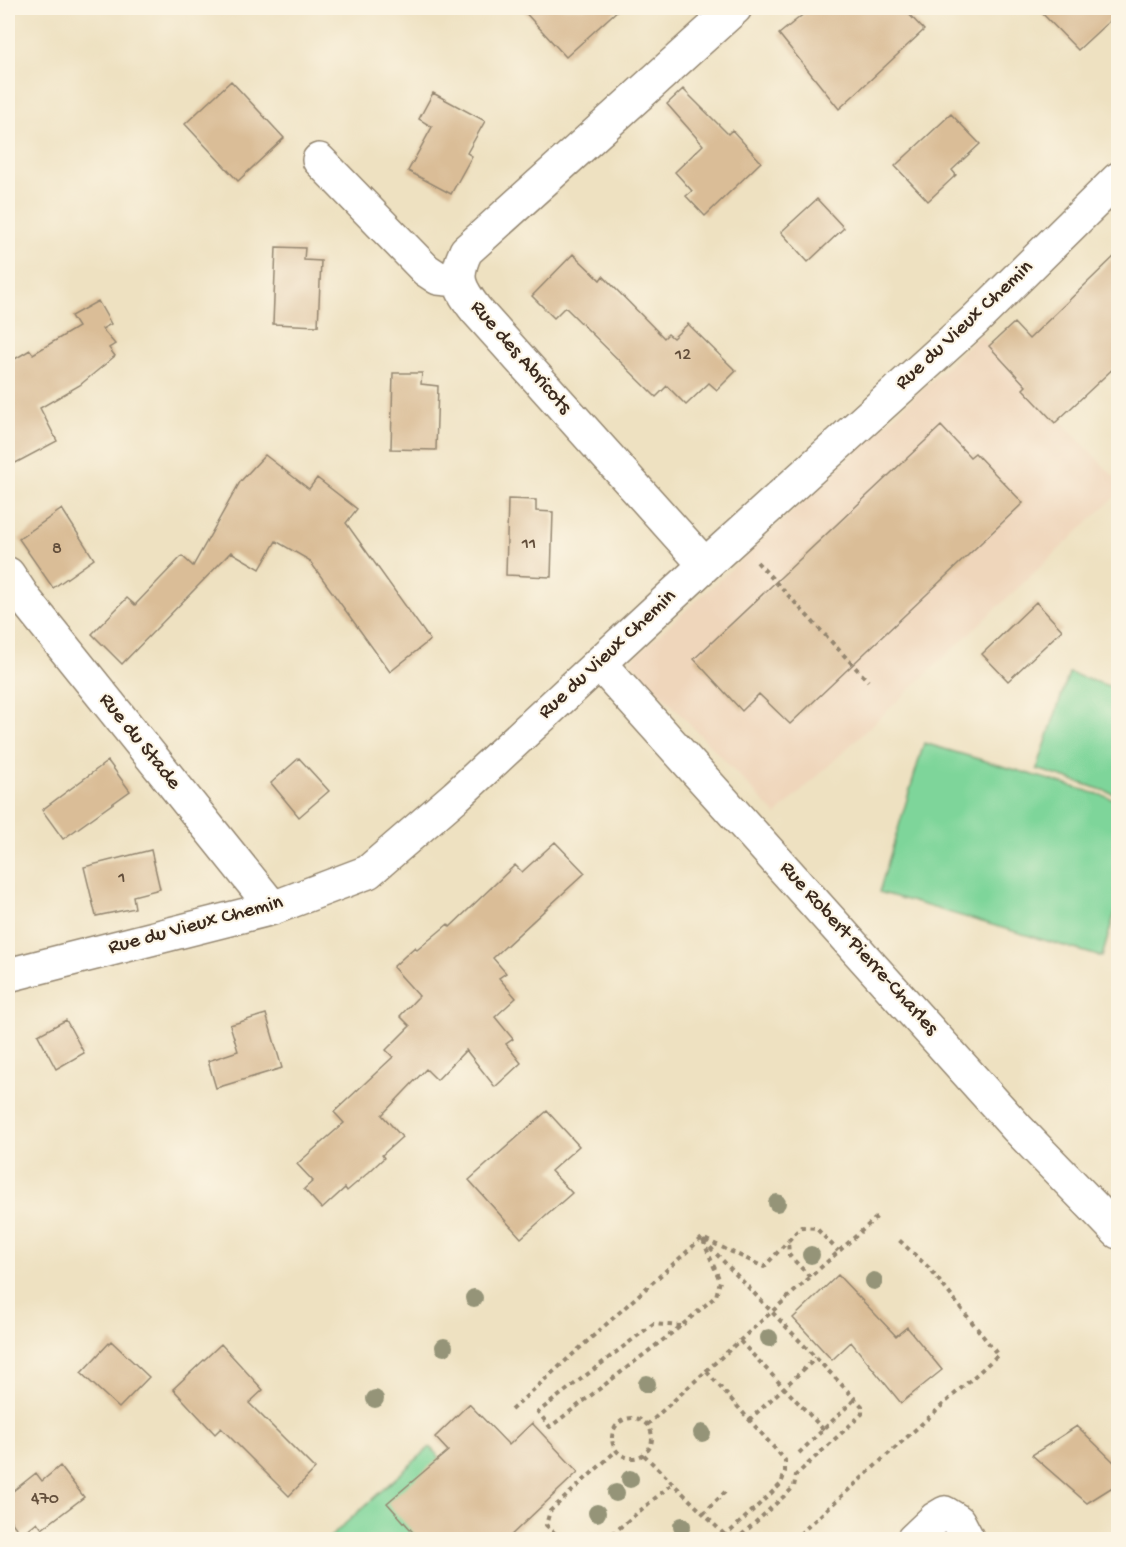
<svg xmlns="http://www.w3.org/2000/svg" width="1126" height="1547" font-family="'Gochi Hand',sans-serif">
<style>
.built{fill:#efd6bb}
.green{fill:#7ed59a;stroke:#5c805c;stroke-width:1.5}
.building{fill:#dabd97}
.lines{fill:none;stroke-linecap:round;stroke-linejoin:round}
.minor-casing{stroke:#948670;stroke-width:36}
.path{stroke:#948670;stroke-width:4;stroke-dasharray:4.5 4.5;stroke-linecap:butt}
.minor{stroke:#fff;stroke-width:33}
.tree{fill:#959478}
.labels{text-anchor:middle;dominant-baseline:central;stroke-width:4.5;stroke-linejoin:round;paint-order:stroke}
.number-label{font-size:18px;fill:#634f3c}
.street-label{font-size:21px;fill:#3b2a1e;stroke:#fcf5e5}
</style>
<rect width="100%" height="100%" fill="#fcf5e5"/>
<filter id="ink" filterUnits="userSpaceOnUse"><feTurbulence type="fractalNoise" baseFrequency=".0167" numOctaves="2"/><feDisplacementMap in="SourceGraphic" scale="12" xChannelSelector="R" yChannelSelector="G"/><feConvolveMatrix kernelMatrix="1 2 1 2 8 2 1 2 1" color-interpolation-filters="sRGB"/></filter>
<filter id="wash" filterUnits="userSpaceOnUse"><feTurbulence type="fractalNoise" baseFrequency=".008" numOctaves="4" result="noise"/><feDisplacementMap in="SourceGraphic" scale="24" xChannelSelector="R" yChannelSelector="G"/><feGaussianBlur stdDeviation="1.35" result="paint"/><feColorMatrix in="noise" values="0 0 0 0 0 0 0 0 0 0 0 0 0 0 0 0 0 1.4 0 .05"/><feComposite in="paint" operator="in"/></filter>
<g filter="url(#wash)">
<rect width="100%" height="100%" fill="#eee1c1"/>
<path class="built" d="M 980,335 L 1118,481 L 1118,494 L 776,815 L 630,661 L 741,560 Z"/>
<path class="green" d="M 1069,673 L 1118,689 L 1118,795 L 1037,769 Z
M 924,743 L 1118,800 L 1118,902 L 1102,957 L 879,892 Z
M 430,1447 L 515,1539 L 327,1540 Z"/>
<g id="blocks">
<path class="building" d="M 521,8 L 620,8 L 566,57 Z
M 811,8 L 903,8 L 924,30 L 839,109 L 779,34 Z
M 1037,8 L 1119,8 L 1119,12 L 1078,50 Z
M 231,81 L 284,138 L 238,181 L 185,124 Z
M 683,89 L 728,134 L 732,130 L 761,162 L 705,216 L 686,196 L 692,191 L 675,172 L 703,145 L 667,104 Z
M 433,93 L 485,121 L 467,153 L 472,156 L 451,194 L 408,171 L 432,127 L 419,119 Z
M 951,114 L 980,144 L 952,170 L 956,175 L 928,201 L 895,166 Z
M 817,199 L 844,228 L 808,262 L 781,232 Z
M 276,247 L 305,248 L 304,260 L 321,261 L 318,326 L 273,324 Z
M 1119,252 L 1119,363 L 1055,423 L 1023,389 L 1026,386 L 989,346 L 1014,323 L 1029,339 Z
M 573,254 L 600,280 L 603,276 L 664,338 L 668,334 L 673,338 L 688,324 L 736,371 L 717,390 L 709,383 L 686,405 L 667,386 L 656,397 L 565,307 L 554,318 L 532,296 Z
M 98,301 L 111,324 L 102,329 L 115,344 L 109,348 L 115,356 L 80,385 L 40,408 L 57,441 L 8,467 L 8,363 L 30,350 L 33,354 L 78,327 L 71,316 Z
M 393,373 L 422,373 L 421,384 L 438,386 L 436,450 L 391,449 Z
M 941,426 L 970,457 L 975,453 L 1023,503 L 790,724 L 759,694 L 742,711 L 694,659 Z
M 265,455 L 309,489 L 317,478 L 357,509 L 346,523 L 430,640 L 390,672 L 309,560 L 276,541 L 260,569 L 231,552 L 122,664 L 92,634 L 127,598 L 135,605 L 182,556 L 193,566 L 240,482 Z
M 508,499 L 536,500 L 536,511 L 553,512 L 551,577 L 506,575 Z
M 62,509 L 94,559 L 53,588 L 19,539 Z
M 1036,602 L 1062,630 L 1008,681 L 982,654 Z
M 299,758 L 329,791 L 299,817 L 271,783 Z
M 108,761 L 130,791 L 63,839 L 42,810 Z
M 555,842 L 585,873 L 493,958 L 506,973 L 499,978 L 516,998 L 495,1017 L 513,1039 L 506,1044 L 521,1063 L 495,1087 L 466,1050 L 437,1080 L 426,1069 L 382,1115 L 402,1137 L 382,1155 L 384,1158 L 369,1172 L 347,1191 L 345,1188 L 322,1209 L 304,1189 L 313,1181 L 297,1164 L 344,1123 L 334,1112 L 393,1057 L 386,1050 L 410,1026 L 400,1016 L 419,996 L 393,967 L 415,947 L 417,950 L 448,924 L 450,927 L 515,865 L 522,872 Z
M 151,850 L 160,889 L 133,896 L 135,908 L 96,916 L 84,867 Z
M 266,1014 L 282,1068 L 216,1088 L 208,1061 L 238,1051 L 230,1025 Z
M 66,1020 L 84,1053 L 56,1069 L 38,1035 Z
M 547,1111 L 579,1146 L 551,1171 L 572,1193 L 521,1238 L 469,1180 Z
M 838,1275 L 896,1336 L 907,1327 L 942,1370 L 901,1403 L 851,1342 L 832,1360 L 793,1318 Z
M 111,1341 L 149,1377 L 119,1408 L 81,1373 Z
M 221,1344 L 263,1390 L 249,1403 L 315,1469 L 289,1496 L 221,1428 L 215,1434 L 173,1389 Z
M 469,1404 L 509,1445 L 532,1423 L 578,1472 L 507,1539 L 419,1539 L 387,1503 L 448,1451 L 435,1437 Z
M 1077,1426 L 1119,1467 L 1119,1483 L 1087,1503 L 1032,1455 Z
M 60,1466 L 84,1497 L 42,1529 L 37,1522 L 21,1535 L 8,1517 L 8,1495 L 36,1473 L 42,1481 Z"/>
</g>
</g>
<g filter="url(#ink)">
<use href="#blocks" fill-opacity="0" stroke="#948670" stroke-width="1.5"/>
<g class="lines">
<g class="minor-casing">
<path id="minor" d="M 319,160 L 426,270 L 438,278 L 458,280
M 705,565 L 476,310 C 459,288 453,278 466,251 L 735,8
M 8,574 L 24,598 L 273,908
M 599,663 L 1017,1128 L 1118,1232
M 8,975 L 273,908 L 368,872 L 456,796 L 705,565 L 974,321 L 1118,179
M 913,1540 L 935,1519 L 945,1513 L 958,1521 L 968,1540"/>
</g>
<path class="path" d="M 757,562 L 868,681
M 704,1241 L 862,1406 L 862,1414 L 796,1475 L 794,1487 L 736,1540
M 810,1277 L 789,1255 L 788,1241 L 801,1227 L 816,1228 L 838,1251
M 681,1326 L 653,1324 L 538,1412 L 550,1427 L 681,1326 L 716,1296 L 720,1281 L 702,1238
M 740,1341 L 824,1430
M 706,1371 L 878,1216
M 511,1410 L 702,1238 L 764,1267 L 788,1241
M612 1438a20 20 0 1 1 40 0a20 20 0 1 1-40 0Z
M 749,1420 L 816,1358
M 647,1425 L 706,1371 L 785,1460 L 785,1472 L 781,1484 L 721,1540
M 799,1453 L 855,1399
M 644,1455 L 725,1535
M 703,1514 L 725,1492
M 562,1540 L 546,1525 L 550,1511 L 616,1451
M 605,1540 L 672,1484
M 793,1540 L 998,1355 L 929,1268 L 899,1240"/>
<use href="#minor" class="minor"/>
</g>
<g class="tree">
<circle cx="777" cy="1203" r="9"/>
<circle cx="811" cy="1255" r="9"/>
<circle cx="874" cy="1281" r="9"/>
<circle cx="474" cy="1298" r="9"/>
<circle cx="769" cy="1338" r="9"/>
<circle cx="444" cy="1347" r="9"/>
<circle cx="647" cy="1384" r="9"/>
<circle cx="375" cy="1399" r="9"/>
<circle cx="702" cy="1433" r="9"/>
<circle cx="630" cy="1479" r="9"/>
<circle cx="616" cy="1493" r="9"/>
<circle cx="597" cy="1513" r="9"/>
<circle cx="682" cy="1526" r="9"/>
</g>
</g>
<g class="labels">
<g class="number-label">
<text x="683" y="355">12</text>
<text x="529" y="544">11</text>
<text x="57" y="549">8</text>
<text x="122" y="878">1</text>
<text x="45" y="1499">470</text>
</g>
<g class="street-label">
<text transform="translate(965 326) rotate(-43)">Rue du Vieux Chemin</text>
<text transform="translate(520 358) rotate(49)">Rue des Abricots</text>
<text transform="translate(608 655) rotate(-43)">Rue du Vieux Chemin</text>
<text transform="translate(139 742) rotate(51)">Rue du Stade</text>
<text transform="translate(196 926) rotate(-15)">Rue du Vieux Chemin</text>
<text transform="translate(858 949) rotate(48)">Rue Robert Pierre-Charles</text>
</g>
</g>
<rect width="1126" height="1547" fill="none" stroke="#fcf5e5" stroke-width="30"/>
</svg>
